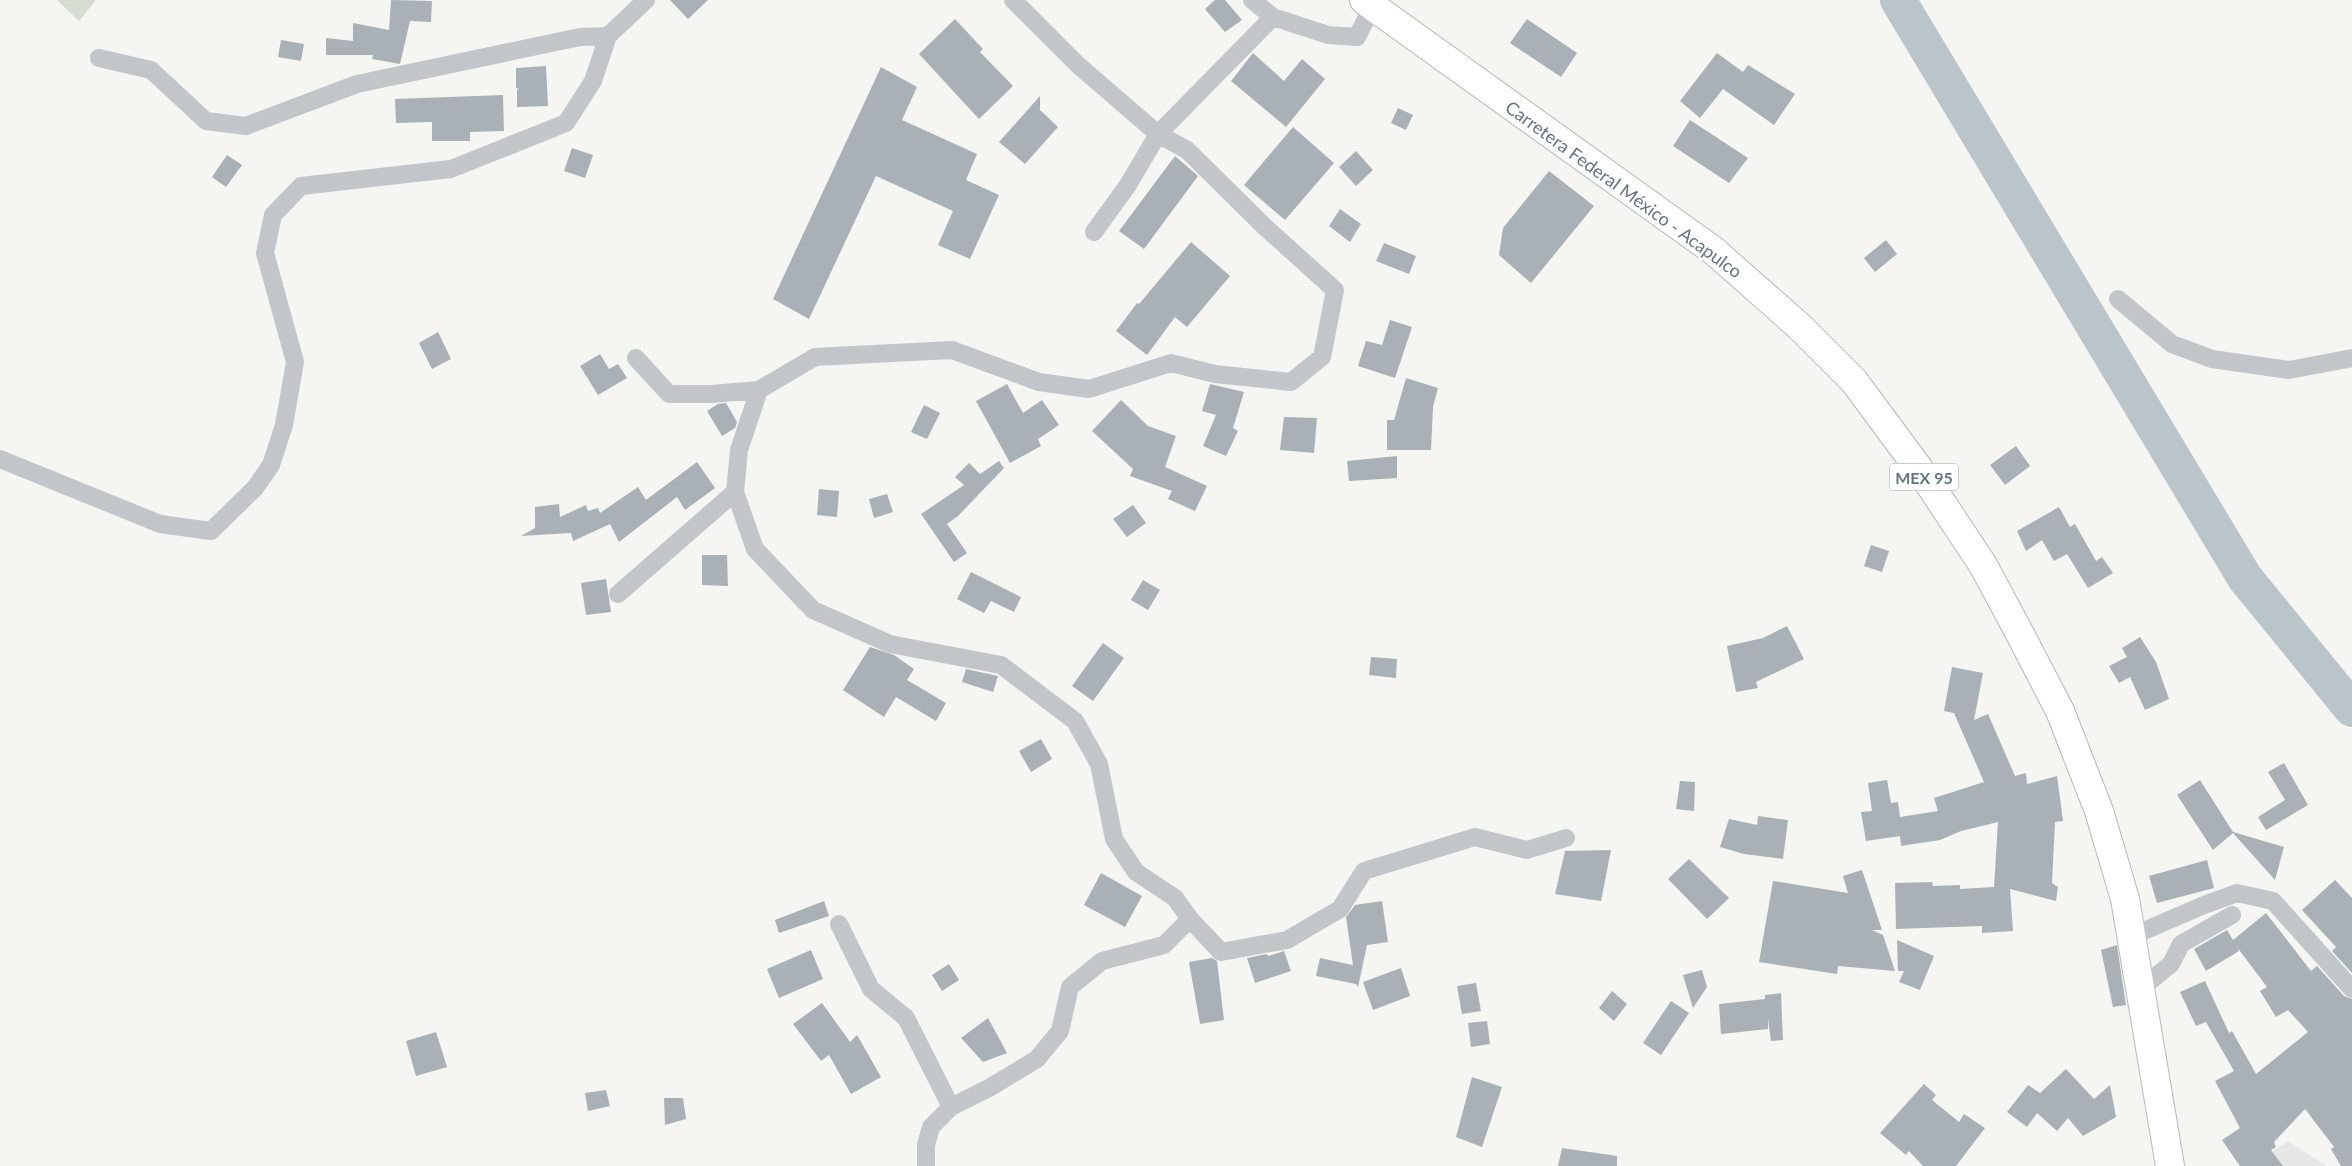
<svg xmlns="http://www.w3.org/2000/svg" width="2352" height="1166" font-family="Lato,sans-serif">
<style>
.built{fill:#e6e7e5}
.green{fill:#d6dcd2}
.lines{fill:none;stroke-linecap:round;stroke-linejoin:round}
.river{stroke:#bac5c9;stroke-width:36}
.building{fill:#a9b1b7}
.primary-casing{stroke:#b5b9bd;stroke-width:30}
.street{stroke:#c2c6c9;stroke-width:18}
.primary{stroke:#fff;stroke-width:28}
.labels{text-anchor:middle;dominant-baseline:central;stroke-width:5;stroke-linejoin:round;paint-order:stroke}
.shield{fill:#fff;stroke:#929ea8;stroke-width:1}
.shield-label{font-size:16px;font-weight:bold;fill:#637483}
.street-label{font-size:18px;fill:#637483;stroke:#fff}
</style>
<rect width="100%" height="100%" fill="#f5f5f1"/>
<path class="built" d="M 2288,1141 L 2327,1166 L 2250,1166 Z"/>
<path class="green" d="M 57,0 L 96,0 L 79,21 Z"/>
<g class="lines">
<path class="river" d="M 1898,0 L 2245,578 L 2352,709"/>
</g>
<path class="building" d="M 391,0 L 432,1 L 431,22 L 410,21 L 400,64 L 372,59 L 373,55 L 326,55 L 326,38 L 353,41 L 353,23 L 389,30 Z
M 670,0 L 708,0 L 688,19 Z
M 1215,0 L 1225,0 L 1242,20 L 1225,32 L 1205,9 Z
M 955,19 L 983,49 L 980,52 L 1013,86 L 979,119 L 919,54 Z
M 1527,19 L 1577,53 L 1561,77 L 1510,43 Z
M 281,40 L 304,44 L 301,61 L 278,57 Z
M 1253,53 L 1284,81 L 1302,59 L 1325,79 L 1286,127 L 1231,81 Z
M 1717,53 L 1743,72 L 1748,65 L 1795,94 L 1774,125 L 1723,89 L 1700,118 L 1680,101 Z
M 546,66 L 548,106 L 517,107 L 517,90 L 519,89 L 516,88 L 516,68 Z
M 881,67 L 917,87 L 902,120 L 977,154 L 966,180 L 999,195 L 970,259 L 938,245 L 953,211 L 876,176 L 809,319 L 773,299 Z
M 503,95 L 504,131 L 470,132 L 470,141 L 432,141 L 432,122 L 396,123 L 395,99 Z
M 1040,96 L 1040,110 L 1058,127 L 1025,164 L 999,142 Z
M 1398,108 L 1413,115 L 1406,130 L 1391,123 Z
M 1690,120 L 1748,158 L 1729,183 L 1673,146 Z
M 1293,127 L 1334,163 L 1285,220 L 1244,185 Z
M 572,148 L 593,155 L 585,178 L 564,171 Z
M 1356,151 L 1373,170 L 1356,186 L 1339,167 Z
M 227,155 L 242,165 L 226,187 L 212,177 Z
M 1175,156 L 1198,176 L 1144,249 L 1119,231 Z
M 1549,171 L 1594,206 L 1531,283 L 1499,255 L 1503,228 Z
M 1340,209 L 1361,224 L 1350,242 L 1329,226 Z
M 1886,240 L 1897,254 L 1875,272 L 1864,258 Z
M 1191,242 L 1230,276 L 1187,327 L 1175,317 L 1147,355 L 1116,331 L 1137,303 L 1139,304 Z
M 1384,243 L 1416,256 L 1409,274 L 1376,261 Z
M 1390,320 L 1412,327 L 1395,378 L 1358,366 L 1366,341 L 1382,345 Z
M 438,332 L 451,359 L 432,369 L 419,343 Z
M 600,354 L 609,369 L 618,364 L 627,378 L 598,395 L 580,366 Z
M 1406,378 L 1438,388 L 1433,407 L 1431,450 L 1387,450 L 1387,420 L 1394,420 Z
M 1007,384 L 1023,413 L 1042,400 L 1059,425 L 1038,439 L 1041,446 L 1010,463 L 976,401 Z
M 1210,384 L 1244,392 L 1233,428 L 1238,431 L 1226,456 L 1203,446 L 1216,415 L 1202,411 Z
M 1121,400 L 1148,426 L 1176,436 L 1165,467 L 1207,486 L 1195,511 L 1168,499 L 1172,491 L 1130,476 L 1133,469 L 1092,431 Z
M 726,403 L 737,422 L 735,428 L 722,436 L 707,411 L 718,404 Z
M 924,405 L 940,413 L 927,439 L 911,432 Z
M 1284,417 L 1317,418 L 1314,453 L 1280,450 Z
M 2016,446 L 2030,466 L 2005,485 L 1990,465 Z
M 1397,456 L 1397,478 L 1349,481 L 1347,461 Z
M 999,461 L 1004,468 L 958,516 L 947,524 L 967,553 L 954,562 L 921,514 L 964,485 L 955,477 L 969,463 L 980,474 Z
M 697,462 L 715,488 L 685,510 L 677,497 L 619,542 L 610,524 L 573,541 L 571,533 L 521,536 L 535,528 L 535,507 L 559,504 L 560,517 L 586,505 L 588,511 L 598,508 L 600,513 L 638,487 L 646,500 Z
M 819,489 L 839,491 L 837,517 L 817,515 Z
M 887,494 L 893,512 L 874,518 L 869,499 Z
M 1133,505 L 1146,523 L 1127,537 L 1113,519 Z
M 2059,507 L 2070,527 L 2075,524 L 2096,561 L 2102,557 L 2113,573 L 2088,588 L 2067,554 L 2054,561 L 2042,540 L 2026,551 L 2017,531 Z
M 1871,545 L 1889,551 L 1882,572 L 1864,566 Z
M 702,555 L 727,555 L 728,586 L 702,585 Z
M 971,572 L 1021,597 L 1014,612 L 991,601 L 984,613 L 957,599 Z
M 606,579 L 611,612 L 586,615 L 581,583 Z
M 1143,580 L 1160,590 L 1148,610 L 1131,600 Z
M 1787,626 L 1804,659 L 1756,682 L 1758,688 L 1736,692 L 1727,646 L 1763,638 Z
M 2140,637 L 2156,662 L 2169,699 L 2145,710 L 2130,677 L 2119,683 L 2109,666 L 2127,657 L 2122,648 Z
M 1103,643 L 1124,658 L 1093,701 L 1072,686 Z
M 870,647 L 894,655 L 914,669 L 907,680 L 946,703 L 936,721 L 896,697 L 884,717 L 843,690 Z
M 1371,657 L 1397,659 L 1396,678 L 1369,675 Z
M 1952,667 L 1983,673 L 1974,720 L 1988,714 L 2015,776 L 2026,773 L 2027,784 L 2057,776 L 2063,821 L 2055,822 L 2052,883 L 2058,887 L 2056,901 L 2010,889 L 2013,931 L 1982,933 L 1982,926 L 1896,929 L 1895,883 L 1932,882 L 1933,886 L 1960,885 L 1960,889 L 1994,887 L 1998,822 L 1961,831 L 1940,840 L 1901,846 L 1900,836 L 1866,841 L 1861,812 L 1872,811 L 1868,783 L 1887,780 L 1891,803 L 1898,802 L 1900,817 L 1938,811 L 1934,798 L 1984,782 L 1954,713 L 1944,711 Z
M 966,669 L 998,676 L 993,692 L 962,682 Z
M 1041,739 L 1052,759 L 1031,772 L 1019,751 Z
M 2284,763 L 2308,805 L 2266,830 L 2258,817 L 2285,800 L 2268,772 Z
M 2200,780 L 2233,832 L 2284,847 L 2275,880 L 2233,833 L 2213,850 L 2177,795 Z
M 1680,781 L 1695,782 L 1694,811 L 1676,809 Z
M 1758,816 L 1788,820 L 1783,859 L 1744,854 L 1720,847 L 1729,819 L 1757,825 Z
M 1611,850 L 1601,901 L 1555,894 L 1565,851 Z
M 1689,859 L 1729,898 L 1707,919 L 1668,879 Z
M 2207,860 L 2214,888 L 2157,903 L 2149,876 Z
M 1862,870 L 1882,930 L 1872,930 L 1883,935 L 1895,971 L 1838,966 L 1837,974 L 1759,962 L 1773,881 L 1848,893 L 1843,876 Z
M 1101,873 L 1142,896 L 1125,927 L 1084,905 Z
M 2335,880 L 2352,898 L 2352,973 L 2332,951 L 2336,947 L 2302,910 Z
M 824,901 L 829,916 L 779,933 L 775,920 Z
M 1382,901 L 1388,942 L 1367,945 L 1358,987 L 1356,984 L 1316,976 L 1320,958 L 1353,965 L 1346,917 L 1355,905 Z
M 2266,913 L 2311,971 L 2317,966 L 2344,996 L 2352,999 L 2352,1166 L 2341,1166 L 2331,1149 L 2334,1147 L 2305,1109 L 2274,1142 L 2276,1147 L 2271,1150 L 2283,1166 L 2240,1166 L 2222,1140 L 2240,1128 L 2215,1081 L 2234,1071 L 2206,1022 L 2196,1026 L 2180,992 L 2205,981 L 2229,1033 L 2232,1031 L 2256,1074 L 2308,1032 L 2288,1010 L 2276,1017 L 2260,991 L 2267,987 L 2237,947 L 2239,951 L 2206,971 L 2194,949 L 2227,930 L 2233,940 Z
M 1897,940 L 1934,956 L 1920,990 L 1899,982 L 1904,971 L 1898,971 Z
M 2117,945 L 2126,1005 L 2113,1007 L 2101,950 Z
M 811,950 L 823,979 L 779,998 L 767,969 Z
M 1284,951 L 1291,971 L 1255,983 L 1247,958 L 1267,954 L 1268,956 Z
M 1212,958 L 1217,961 L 1224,1020 L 1200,1024 L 1189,962 Z
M 949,964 L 959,980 L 942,991 L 932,975 Z
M 1401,968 L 1410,996 L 1373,1010 L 1363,982 Z
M 1702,970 L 1707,987 L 1693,1008 L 1683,975 Z
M 1476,983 L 1481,1011 L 1462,1014 L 1457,986 Z
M 1612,991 L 1627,1004 L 1614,1021 L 1599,1008 Z
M 1781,993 L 1783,1040 L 1771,1041 L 1768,1018 L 1768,1029 L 1721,1034 L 1719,1004 L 1765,999 L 1765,995 Z
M 1671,1001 L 1689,1013 L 1661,1055 L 1643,1043 Z
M 822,1003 L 850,1042 L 857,1035 L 881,1077 L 851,1094 L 829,1055 L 821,1061 L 793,1024 Z
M 988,1018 L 1007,1053 L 983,1062 L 961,1038 Z
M 1487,1021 L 1490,1044 L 1471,1047 L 1468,1023 Z
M 436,1032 L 447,1067 L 416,1076 L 406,1041 Z
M 2066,1069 L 2094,1099 L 2110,1085 L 2116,1117 L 2083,1136 L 2068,1118 L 2057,1131 L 2037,1113 L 2027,1127 L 2007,1112 L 2028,1085 L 2040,1093 Z
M 1472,1077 L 1502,1087 L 1482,1147 L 1456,1137 Z
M 1924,1084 L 1936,1095 L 1932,1100 L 1959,1122 L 1964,1114 L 1985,1128 L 1956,1166 L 1923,1166 L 1909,1151 L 1906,1155 L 1880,1133 Z
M 606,1090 L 610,1106 L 588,1111 L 585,1093 Z
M 664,1098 L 683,1098 L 686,1119 L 665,1125 Z
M 1562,1148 L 1617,1156 L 1617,1166 L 1558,1166 Z"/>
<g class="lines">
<g class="primary-casing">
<path id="primary" d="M 1364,0 L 1714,251 L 1800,327 L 1854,381 L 1922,473 L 1983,565 L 2020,634 L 2060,711 L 2099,811 L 2125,899 L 2170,1166"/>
</g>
<path class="street" d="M 1252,0 L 1273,17 L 1328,35 L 1357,37 L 1372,7
M 99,58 L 151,70 L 206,121 L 246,126 L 357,84 L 580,37 L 608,36 L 646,0
M 1094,232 L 1128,185 L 1158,134 L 1273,17
M 2118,299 L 2172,344 L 2212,359 L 2289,370 L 2352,358
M 636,358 L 669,394 L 711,394 L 759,390
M 0,459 L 160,524 L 211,531 L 255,488 L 271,465 L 284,425 L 295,362 L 265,253 L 273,215 L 301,186 L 451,169 L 566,123 L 593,81 L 608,36
M 618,594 L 735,492
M 1190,919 L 1221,952 L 1287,940 L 1340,909 L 1364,871 L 1475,837 L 1527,850 L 1566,838
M 839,924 L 871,989 L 906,1018 L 951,1107
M 2132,936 L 2204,905 L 2237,893 L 2273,901 L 2352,989
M 2140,989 L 2171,964 L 2181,944 L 2232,915
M 926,1166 L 926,1145 L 931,1127 L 951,1107 L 989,1088 L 1037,1059 L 1060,1031 L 1070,987 L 1102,961 L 1164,945 L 1190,919 L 1175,898 L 1136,872 L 1114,839 L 1099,764 L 1075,721 L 1001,665 L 890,644 L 813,610 L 755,549 L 735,492 L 739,450 L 759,390 L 815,357 L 952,350 L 1039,382 L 1089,389 L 1171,363 L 1215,374 L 1291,382 L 1322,357 L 1335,290 L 1265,227 L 1187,150 L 1158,134 L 1078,65 L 1013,0"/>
<use href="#primary" class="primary"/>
</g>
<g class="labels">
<rect class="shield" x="1890" y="463.5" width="68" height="27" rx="4"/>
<g class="shield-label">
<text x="1924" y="477">MEX 95</text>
</g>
<g class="street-label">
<text transform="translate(1624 189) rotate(36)">Carretera Federal México - Acapulco</text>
</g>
</g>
</svg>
